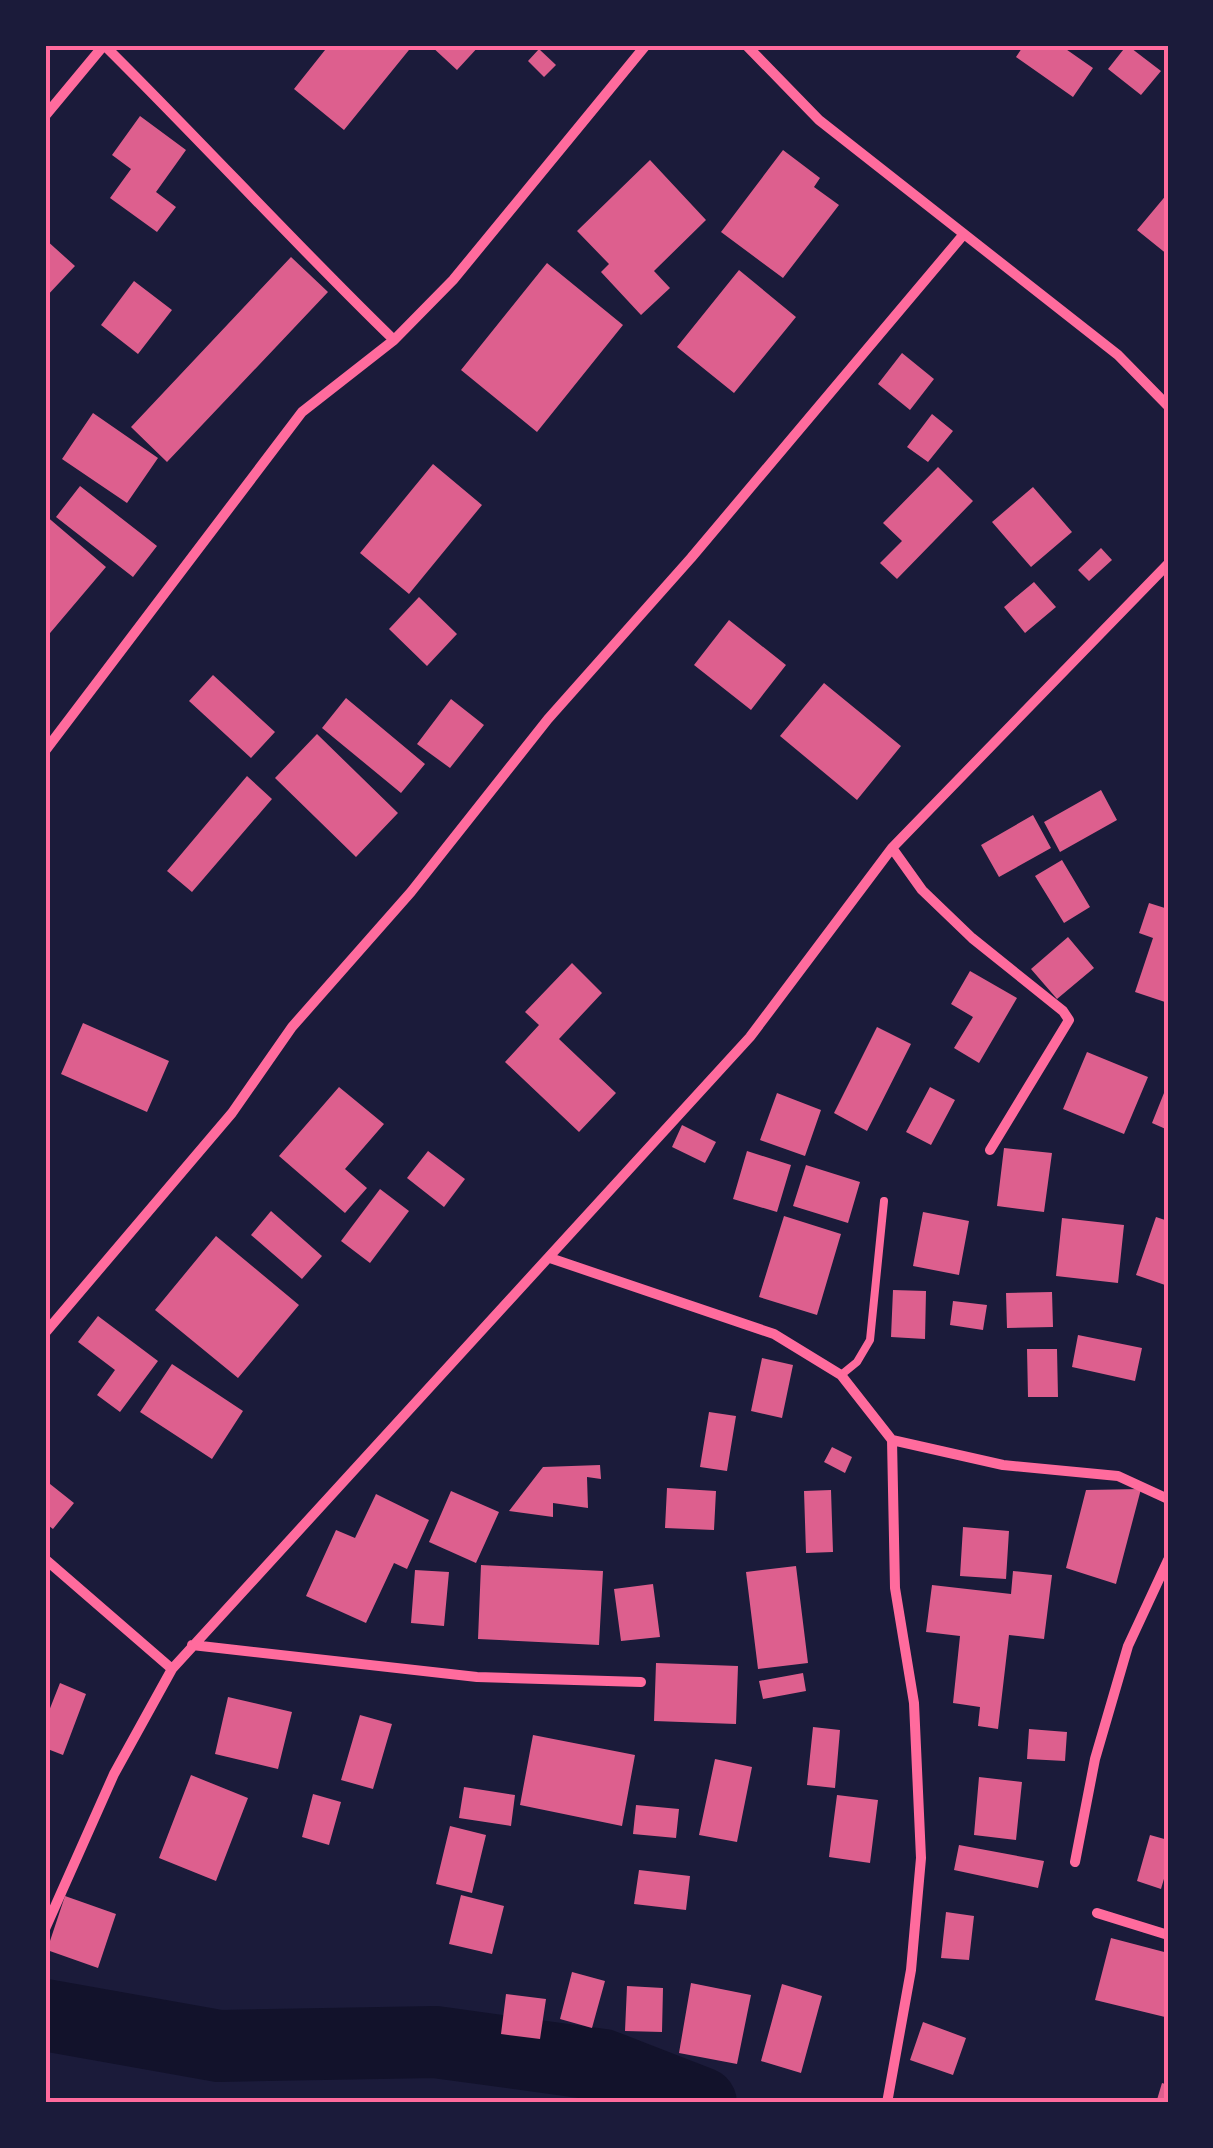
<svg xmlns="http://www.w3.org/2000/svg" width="1213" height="2148" font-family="'Roboto Serif',serif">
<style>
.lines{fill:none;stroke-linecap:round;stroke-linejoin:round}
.river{stroke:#12122b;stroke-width:72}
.building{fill:#dd5f8e}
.service{stroke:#ff6b9d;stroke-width:8}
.minor{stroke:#ff6b9d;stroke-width:10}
.neatline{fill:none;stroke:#ff6b9d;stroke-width:4}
</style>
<rect width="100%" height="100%" fill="#1b1b3a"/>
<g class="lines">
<path class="river" d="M 45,2015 L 219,2046 L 435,2042 L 603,2065 L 701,2103"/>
</g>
<path class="building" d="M 329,45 L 413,45 L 344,130 L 294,89 Z
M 430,45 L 480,45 L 457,70 Z
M 1024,45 L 1060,45 L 1093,68 L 1073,97 L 1016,57 Z
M 1127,45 L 1161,71 L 1141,95 L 1108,69 Z
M 539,49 L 556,65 L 544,77 L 528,61 Z
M 140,116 L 186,150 L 156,192 L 176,207 L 157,232 L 110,198 L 131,169 L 112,155 Z
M 783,150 L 820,178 L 814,187 L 839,205 L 783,278 L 721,232 Z
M 650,160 L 706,220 L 654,271 L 670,288 L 641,315 L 601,272 L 609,264 L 577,231 Z
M 1168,193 L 1168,255 L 1137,230 Z
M 45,239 L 75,266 L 45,298 Z
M 291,257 L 328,292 L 167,462 L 131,427 Z
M 547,263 L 623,325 L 537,432 L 461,370 Z
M 739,270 L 796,317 L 734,393 L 677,347 Z
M 134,281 L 172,310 L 138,354 L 101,325 Z
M 902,353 L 934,379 L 910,410 L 878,384 Z
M 93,413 L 158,458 L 127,503 L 62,459 Z
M 932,414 L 953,431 L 928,462 L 907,447 Z
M 433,464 L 482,505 L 409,594 L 360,553 Z
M 938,467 L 973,501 L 897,579 L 880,563 L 902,541 L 883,523 Z
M 80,486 L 157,546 L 133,577 L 56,517 Z
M 1033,487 L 1072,532 L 1031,567 L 992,522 Z
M 45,515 L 106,567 L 45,639 Z
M 1101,548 L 1112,560 L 1089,581 L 1078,570 Z
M 1034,582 L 1056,607 L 1025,633 L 1004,607 Z
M 419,597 L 457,634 L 427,666 L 389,629 Z
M 729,620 L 786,665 L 751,710 L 694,665 Z
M 213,675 L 275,732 L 251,758 L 189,701 Z
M 824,683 L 901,746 L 857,800 L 780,736 Z
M 346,698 L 425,764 L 401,793 L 322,728 Z
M 451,699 L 484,725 L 450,768 L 417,744 Z
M 317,734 L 398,813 L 356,857 L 275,778 Z
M 247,776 L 272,799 L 192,892 L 167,871 Z
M 1101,790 L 1117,820 L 1060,852 L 1044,822 Z
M 1033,815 L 1051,848 L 999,877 L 981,845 Z
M 1062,860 L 1090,907 L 1064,923 L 1035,876 Z
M 1149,903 L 1168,909 L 1168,1003 L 1135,992 L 1153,938 L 1139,933 Z
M 1068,937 L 1094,968 L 1057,999 L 1031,969 Z
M 572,963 L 602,993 L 559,1039 L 616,1093 L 579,1132 L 505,1062 L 539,1025 L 525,1012 Z
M 970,971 L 1017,998 L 979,1063 L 954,1048 L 973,1017 L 951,1004 Z
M 83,1023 L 169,1061 L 147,1112 L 61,1074 Z
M 877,1027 L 911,1044 L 867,1131 L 834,1113 Z
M 1087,1052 L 1148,1077 L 1124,1134 L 1063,1109 Z
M 1168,1083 L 1168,1130 L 1152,1123 Z
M 339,1087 L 384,1124 L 345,1169 L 367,1188 L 345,1213 L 279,1156 Z
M 930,1087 L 955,1100 L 931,1145 L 906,1132 Z
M 777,1093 L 821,1110 L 805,1156 L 760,1140 Z
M 682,1125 L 716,1142 L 705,1163 L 672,1147 Z
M 1004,1148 L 1052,1153 L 1044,1212 L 997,1206 Z
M 428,1151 L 465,1179 L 444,1207 L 407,1178 Z
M 747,1151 L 791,1165 L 777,1212 L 733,1199 Z
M 806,1165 L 860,1182 L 848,1223 L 793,1206 Z
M 380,1189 L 409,1211 L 370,1263 L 341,1241 Z
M 271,1211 L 322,1256 L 302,1279 L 251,1235 Z
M 923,1212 L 969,1221 L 959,1275 L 913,1266 Z
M 784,1216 L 841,1234 L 817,1315 L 759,1297 Z
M 1156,1217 L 1168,1221 L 1168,1286 L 1136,1275 Z
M 1062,1218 L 1124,1225 L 1118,1283 L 1056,1276 Z
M 216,1236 L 299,1305 L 238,1378 L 155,1310 Z
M 893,1290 L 926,1291 L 925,1339 L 891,1337 Z
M 1052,1292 L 1053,1327 L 1007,1328 L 1006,1293 Z
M 953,1301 L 987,1305 L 983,1330 L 950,1325 Z
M 98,1316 L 158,1361 L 120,1412 L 97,1395 L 115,1370 L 78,1342 Z
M 1078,1335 L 1142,1348 L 1135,1381 L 1072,1367 Z
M 1027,1349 L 1057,1349 L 1058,1397 L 1028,1397 Z
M 762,1358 L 793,1365 L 782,1418 L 751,1411 Z
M 172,1364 L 243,1411 L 212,1459 L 140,1412 Z
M 709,1412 L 736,1416 L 727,1471 L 700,1467 Z
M 832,1447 L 852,1457 L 845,1473 L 824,1462 Z
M 600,1465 L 601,1479 L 587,1477 L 588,1508 L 553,1503 L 553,1517 L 509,1511 L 543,1467 Z
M 45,1480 L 74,1503 L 53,1529 L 45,1523 Z
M 667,1488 L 716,1491 L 714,1530 L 665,1528 Z
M 1141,1489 L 1116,1584 L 1066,1568 L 1086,1490 Z
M 831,1490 L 833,1552 L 806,1553 L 804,1491 Z
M 451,1491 L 499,1512 L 476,1563 L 429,1542 Z
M 376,1494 L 429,1520 L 407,1569 L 394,1563 L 366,1623 L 306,1596 L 336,1530 L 355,1538 Z
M 963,1527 L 1009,1531 L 1006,1579 L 960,1576 Z
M 481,1565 L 603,1571 L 599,1645 L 478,1639 Z
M 796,1566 L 808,1663 L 758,1669 L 746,1572 Z
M 415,1570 L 449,1572 L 444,1626 L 411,1623 Z
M 1013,1571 L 1052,1575 L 1044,1639 L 1009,1635 L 998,1729 L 978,1726 L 980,1707 L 953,1703 L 960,1636 L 926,1632 L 932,1585 L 1011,1594 Z
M 653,1584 L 660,1637 L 621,1641 L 614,1589 Z
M 656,1663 L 738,1666 L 736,1724 L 654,1721 Z
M 803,1673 L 806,1691 L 763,1699 L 759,1681 Z
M 60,1683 L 86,1694 L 63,1755 L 45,1748 L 45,1721 Z
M 228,1697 L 292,1712 L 278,1769 L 215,1754 Z
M 360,1715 L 392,1724 L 373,1789 L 341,1780 Z
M 813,1727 L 840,1730 L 835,1788 L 807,1785 Z
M 1029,1729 L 1067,1732 L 1065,1761 L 1027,1759 Z
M 533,1735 L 635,1755 L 622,1826 L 520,1805 Z
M 715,1759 L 752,1767 L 737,1842 L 699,1835 Z
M 191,1775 L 248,1798 L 216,1881 L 159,1858 Z
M 979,1777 L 1022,1782 L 1016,1840 L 974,1835 Z
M 464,1787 L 515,1795 L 511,1826 L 459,1818 Z
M 313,1794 L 341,1802 L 329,1845 L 302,1837 Z
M 837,1795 L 878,1800 L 870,1863 L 829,1857 Z
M 636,1805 L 679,1809 L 676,1838 L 633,1834 Z
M 450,1826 L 486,1835 L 472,1893 L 436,1884 Z
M 1150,1835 L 1168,1840 L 1168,1865 L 1161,1889 L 1137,1881 Z
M 959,1845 L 1044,1861 L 1038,1888 L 954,1870 Z
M 639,1870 L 690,1876 L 686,1910 L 634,1904 Z
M 461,1895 L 504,1906 L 492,1954 L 449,1944 Z
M 65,1896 L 116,1914 L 98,1968 L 47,1950 Z
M 946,1912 L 974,1916 L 969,1960 L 941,1958 Z
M 1111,1938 L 1168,1953 L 1165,2017 L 1095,2000 Z
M 572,1972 L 605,1981 L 592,2028 L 560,2019 Z
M 691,1983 L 751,1995 L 737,2064 L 679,2053 Z
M 782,1984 L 822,1996 L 801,2073 L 761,2061 Z
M 627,1986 L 663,1988 L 662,2032 L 625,2031 Z
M 506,1994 L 546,1999 L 540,2039 L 501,2034 Z
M 923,2022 L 966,2038 L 953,2075 L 910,2060 Z
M 1162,2083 L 1168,2085 L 1168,2103 L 1156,2103 Z"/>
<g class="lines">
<path class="service" d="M 841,1375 L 857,1362 L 870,1340 L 884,1201"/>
<path class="minor" d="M 104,45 C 202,142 295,244 394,340
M 746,45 L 819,120 L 1118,355 L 1168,406
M 45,116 L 104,45
M 45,751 L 302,412 L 394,340 L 453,280 L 646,45
M 892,848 L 922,890 L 972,938 L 1063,1011 L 1069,1020 L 990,1150
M 550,1258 L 774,1334 L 841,1375 L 892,1440 L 895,1588 L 914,1703 L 921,1858 L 911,1970 L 887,2103
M 45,1333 L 232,1113 L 292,1027 L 411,892 L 548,719 L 691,558 L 964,234
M 892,1440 L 1003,1465 L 1118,1476 L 1168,1499
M 45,1559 L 172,1669
M 192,1645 L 477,1677 L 641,1682
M 1075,1862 L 1095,1759 L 1128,1646 L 1168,1560
M 1097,1913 L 1168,1935
M 45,1929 L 114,1774 L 172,1669 L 750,1037 L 892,848 L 1168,564"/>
</g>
<rect width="1213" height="2148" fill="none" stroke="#1b1b3a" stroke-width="95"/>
<rect x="48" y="48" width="1118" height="2052" class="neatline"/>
</svg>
